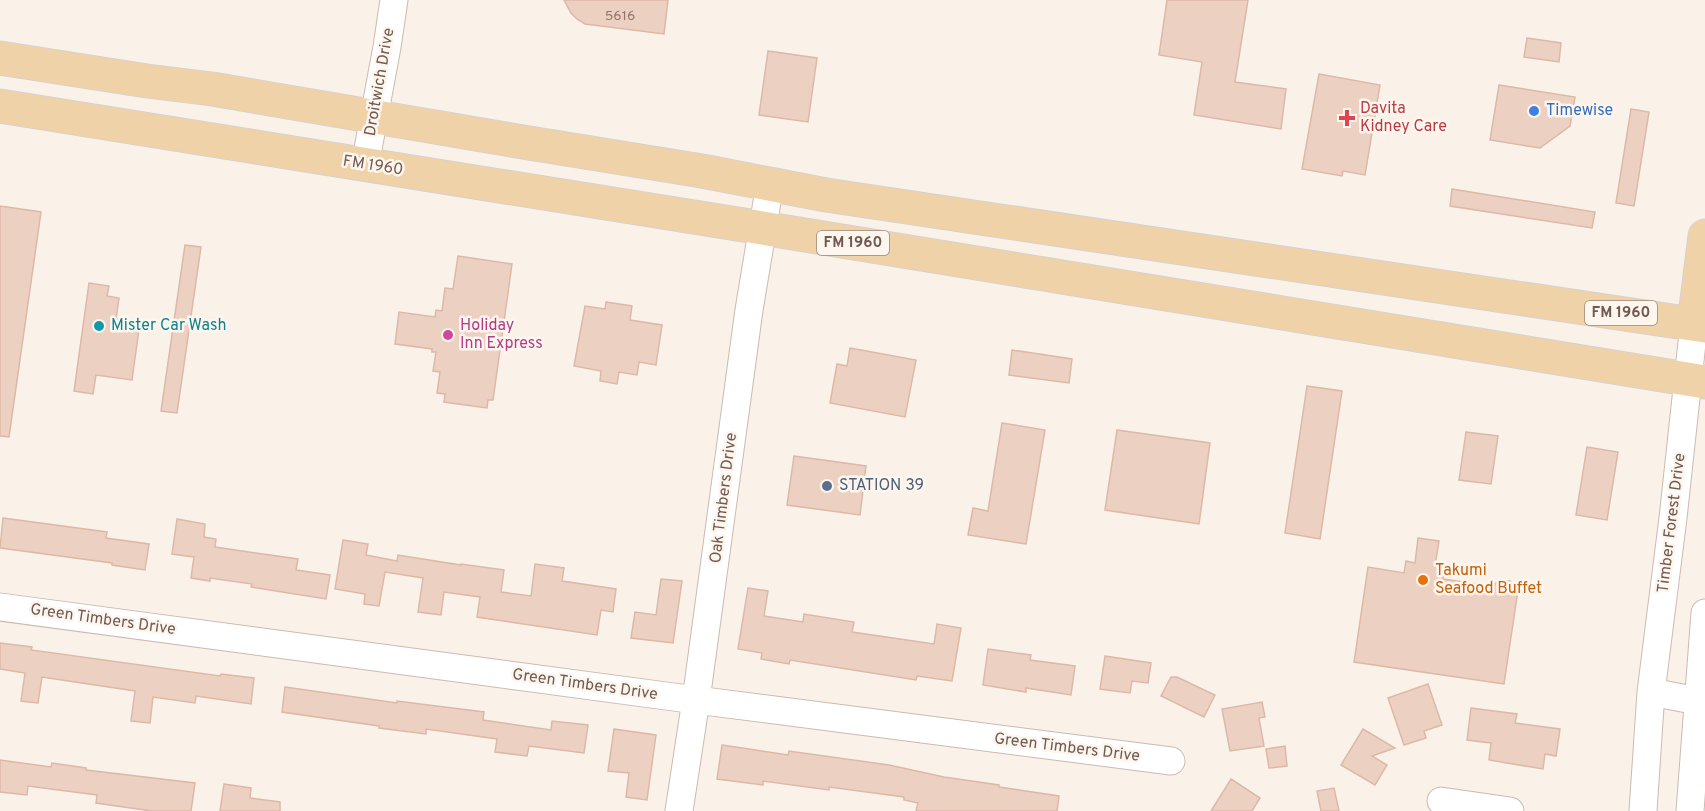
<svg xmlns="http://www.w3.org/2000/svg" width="1705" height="811" font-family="Overpass,sans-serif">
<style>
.building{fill:#ecd1c3;stroke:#ddb8a6;stroke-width:1.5}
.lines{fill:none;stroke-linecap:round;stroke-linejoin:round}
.minor-casing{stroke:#cbbab0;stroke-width:29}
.major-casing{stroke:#d7d1ce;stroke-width:35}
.minor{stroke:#fff;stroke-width:27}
.major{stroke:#f0d2a9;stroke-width:33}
.shop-dot{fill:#3f7fe0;stroke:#fdf6ef;stroke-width:2}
.health-dot{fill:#e0444e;stroke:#fdf6ef;stroke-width:2}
.culture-dot{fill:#0f9aa8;stroke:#fdf6ef;stroke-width:2}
.hotel-dot{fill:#d1479c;stroke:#fdf6ef;stroke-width:2}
.service-dot{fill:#5c6f8a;stroke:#fdf6ef;stroke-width:2}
.food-dot{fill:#e8710a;stroke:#fdf6ef;stroke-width:2}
.labels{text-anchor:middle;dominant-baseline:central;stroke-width:5;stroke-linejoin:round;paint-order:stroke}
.number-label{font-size:14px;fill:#90776c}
.shield{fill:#fdf6ef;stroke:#9b887f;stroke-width:1.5}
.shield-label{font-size:15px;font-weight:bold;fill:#71594f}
.street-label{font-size:16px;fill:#71594f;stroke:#fdf6ef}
.health-label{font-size:16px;fill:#be3a42;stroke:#fdf6ef;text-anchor:start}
.shop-label{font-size:16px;fill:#366cbe;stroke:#fdf6ef;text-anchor:start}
.culture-label{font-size:16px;fill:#0d838f;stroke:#fdf6ef;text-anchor:start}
.hotel-label{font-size:16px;fill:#b23c85;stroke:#fdf6ef;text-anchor:start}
.service-label{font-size:16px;fill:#4e5e75;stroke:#fdf6ef;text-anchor:start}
.food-label{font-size:16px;fill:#c56008;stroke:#fdf6ef;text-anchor:start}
</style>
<rect width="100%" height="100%" fill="#faf2e9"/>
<path class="building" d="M 564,0 L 668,0 L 664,34 L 585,24 L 577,19 L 571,13 Z
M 1167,0 L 1248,0 L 1235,82 L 1286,89 L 1281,129 L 1194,115 L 1202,62 L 1159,55 Z
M 1527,38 L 1561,43 L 1559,62 L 1524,57 Z
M 768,51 L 817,58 L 808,122 L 759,115 Z
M 1319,74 L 1380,85 L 1365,175 L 1343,171 L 1342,176 L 1302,169 Z
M 1499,85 L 1575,97 L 1570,126 L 1540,148 L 1490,140 Z
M 1631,109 L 1649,112 L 1634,206 L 1616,203 Z
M 1452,189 L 1595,212 L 1592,228 L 1450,206 Z
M 0,206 L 41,212 L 9,437 L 0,436 Z
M 185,245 L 201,247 L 177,413 L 161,411 Z
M 458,256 L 512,264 L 493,400 L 488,400 L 487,408 L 444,402 L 445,394 L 437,393 L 440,372 L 433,371 L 436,352 L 432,352 L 432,349 L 395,344 L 399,312 L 435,317 L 436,310 L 442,311 L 445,288 L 453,289 Z
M 89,283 L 109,286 L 107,296 L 119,298 L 116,319 L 140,322 L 132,380 L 96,375 L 93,394 L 74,391 Z
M 606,302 L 632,306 L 630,320 L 662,325 L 656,365 L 639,362 L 637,375 L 619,372 L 617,384 L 600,381 L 601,371 L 574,366 L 585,306 L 605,309 Z
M 850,348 L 916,360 L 905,417 L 830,403 L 837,364 L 847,366 Z
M 1012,350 L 1072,359 L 1069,383 L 1009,375 Z
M 1307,386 L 1342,391 L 1320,539 L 1285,533 Z
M 1002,423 L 1045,430 L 1026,544 L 968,535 L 973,508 L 988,511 Z
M 1117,430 L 1210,443 L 1199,524 L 1105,510 Z
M 1466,432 L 1498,436 L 1491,484 L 1459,480 Z
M 1587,447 L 1618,452 L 1607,520 L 1576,515 Z
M 794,456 L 866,466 L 860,515 L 787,505 Z
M 3,518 L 107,532 L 106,538 L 149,544 L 145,570 L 112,565 L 112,563 L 0,548 Z
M 177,519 L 205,524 L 204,537 L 216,539 L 215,547 L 298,559 L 296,570 L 330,575 L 326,599 L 251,587 L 252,584 L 210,578 L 210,581 L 191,578 L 194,557 L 172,554 Z
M 1418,538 L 1439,541 L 1435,566 L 1445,567 L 1443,579 L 1493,586 L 1499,580 L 1510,581 L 1518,590 L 1504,684 L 1354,662 L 1368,567 L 1404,573 L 1406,561 L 1415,563 Z
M 343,540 L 368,544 L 366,555 L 397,561 L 398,555 L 461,565 L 461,564 L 504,570 L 501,592 L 531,596 L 535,564 L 564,568 L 562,581 L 616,589 L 613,612 L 601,610 L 597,635 L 477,617 L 480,597 L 444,592 L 441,615 L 418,612 L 423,578 L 385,572 L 379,606 L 364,604 L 365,594 L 335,589 Z
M 661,579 L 682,581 L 673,643 L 631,638 L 635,612 L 656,615 Z
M 748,588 L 768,591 L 764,616 L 803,622 L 804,614 L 854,622 L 852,632 L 934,644 L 937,624 L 961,628 L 952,681 L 917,676 L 916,680 L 790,660 L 789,664 L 761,659 L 762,653 L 738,649 Z
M 0,643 L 32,647 L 31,650 L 220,676 L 221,674 L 254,678 L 251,704 L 196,696 L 195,703 L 153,697 L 150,723 L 131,721 L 135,691 L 42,677 L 38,703 L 21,701 L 25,673 L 0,669 Z
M 988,649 L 1031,655 L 1030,660 L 1075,666 L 1071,695 L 1026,688 L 1026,692 L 983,685 Z
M 1105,656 L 1151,663 L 1148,683 L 1132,681 L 1130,693 L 1100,689 Z
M 1171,677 L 1177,677 L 1215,695 L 1204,717 L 1161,696 Z
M 1428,684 L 1442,725 L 1424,731 L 1426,738 L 1404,745 L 1388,698 Z
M 285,687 L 397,703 L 397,701 L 484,712 L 483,720 L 551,730 L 552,721 L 588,725 L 584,753 L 529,746 L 527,756 L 495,752 L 497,739 L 426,729 L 426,734 L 379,728 L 379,726 L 282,712 Z
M 1262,702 L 1265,717 L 1259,718 L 1264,746 L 1230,751 L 1222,709 Z
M 1471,708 L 1517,714 L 1515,723 L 1560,729 L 1556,756 L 1545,754 L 1543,769 L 1489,760 L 1491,743 L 1467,740 Z
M 614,729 L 656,735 L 647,800 L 626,797 L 629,773 L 608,771 Z
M 1363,729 L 1395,748 L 1372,756 L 1387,765 L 1375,785 L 1341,765 Z
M 722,745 L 788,755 L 789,751 L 889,765 L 944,777 L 999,785 L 999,787 L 1059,796 L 1057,811 L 916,811 L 918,803 L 904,800 L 904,797 L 829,787 L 829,790 L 763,781 L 763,785 L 717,779 Z
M 1285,746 L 1287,766 L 1269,768 L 1266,749 Z
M 0,760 L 51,767 L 52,763 L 86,768 L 86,770 L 195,783 L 191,811 L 152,811 L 96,803 L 97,795 L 28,786 L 27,795 L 0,792 Z
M 1231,779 L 1260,798 L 1252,811 L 1211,811 Z
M 224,784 L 251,788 L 250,798 L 280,802 L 280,811 L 220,811 Z
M 1334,788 L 1339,811 L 1321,811 L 1317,791 Z"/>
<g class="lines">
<g class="minor-casing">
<path id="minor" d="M 365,165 L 387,47 L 394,0
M 0,607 L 696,700 L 1171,761
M 1651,692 L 1698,701
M 1441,801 L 1510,811
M 679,811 L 696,700 L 749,310 L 770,184
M 1643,811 L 1651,692 L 1673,518 L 1694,324
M 1690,811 L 1705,613"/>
</g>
<g class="major-casing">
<path id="major" d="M 0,58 L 147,81 L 212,89 L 523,142 L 702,171 L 826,195 L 1705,326
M 0,106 L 762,228 L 1705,382
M 1694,324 L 1705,236"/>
</g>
<use href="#minor" class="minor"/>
<use href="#major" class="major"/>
</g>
<circle class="shop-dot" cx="1534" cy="111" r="6"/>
<path class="health-dot" d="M1344 109h6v6h6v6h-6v6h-6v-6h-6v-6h6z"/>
<circle class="culture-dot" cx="99" cy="326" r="6"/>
<circle class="hotel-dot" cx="448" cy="335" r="6"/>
<circle class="service-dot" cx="827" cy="486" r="6"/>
<circle class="food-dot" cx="1423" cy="580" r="6"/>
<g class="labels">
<g class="number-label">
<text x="620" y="16">5616</text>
</g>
<g class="shield">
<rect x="817" y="231" width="72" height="24" rx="4.5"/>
<rect x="1585" y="301" width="72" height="24" rx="4.5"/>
</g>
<g class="shield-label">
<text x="853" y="243">FM 1960</text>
<text x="1621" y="313">FM 1960</text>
</g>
<g class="street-label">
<text transform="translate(380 82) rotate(-80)">Droitwich Drive</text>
<text transform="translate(373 166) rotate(9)">FM 1960</text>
<text transform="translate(724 498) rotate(-83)">Oak Timbers Drive</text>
<text transform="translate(1672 523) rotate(-83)">Timber Forest Drive</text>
<text transform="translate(103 620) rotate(8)">Green Timbers Drive</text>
<text transform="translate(585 685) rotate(8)">Green Timbers Drive</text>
<text transform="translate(1067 748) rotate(7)">Green Timbers Drive</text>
</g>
<g class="health-label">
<text x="1360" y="109">Davita<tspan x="1360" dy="18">Kidney Care</tspan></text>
</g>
<g class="shop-label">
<text x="1546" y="111">Timewise</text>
</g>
<g class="culture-label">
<text x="111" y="326">Mister Car Wash</text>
</g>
<g class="hotel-label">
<text x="460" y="326">Holiday<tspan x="460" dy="18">Inn Express</tspan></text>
</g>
<g class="service-label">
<text x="839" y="486">STATION 39</text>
</g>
<g class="food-label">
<text x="1435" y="571">Takumi<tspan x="1435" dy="18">Seafood Buffet</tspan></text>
</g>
</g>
</svg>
